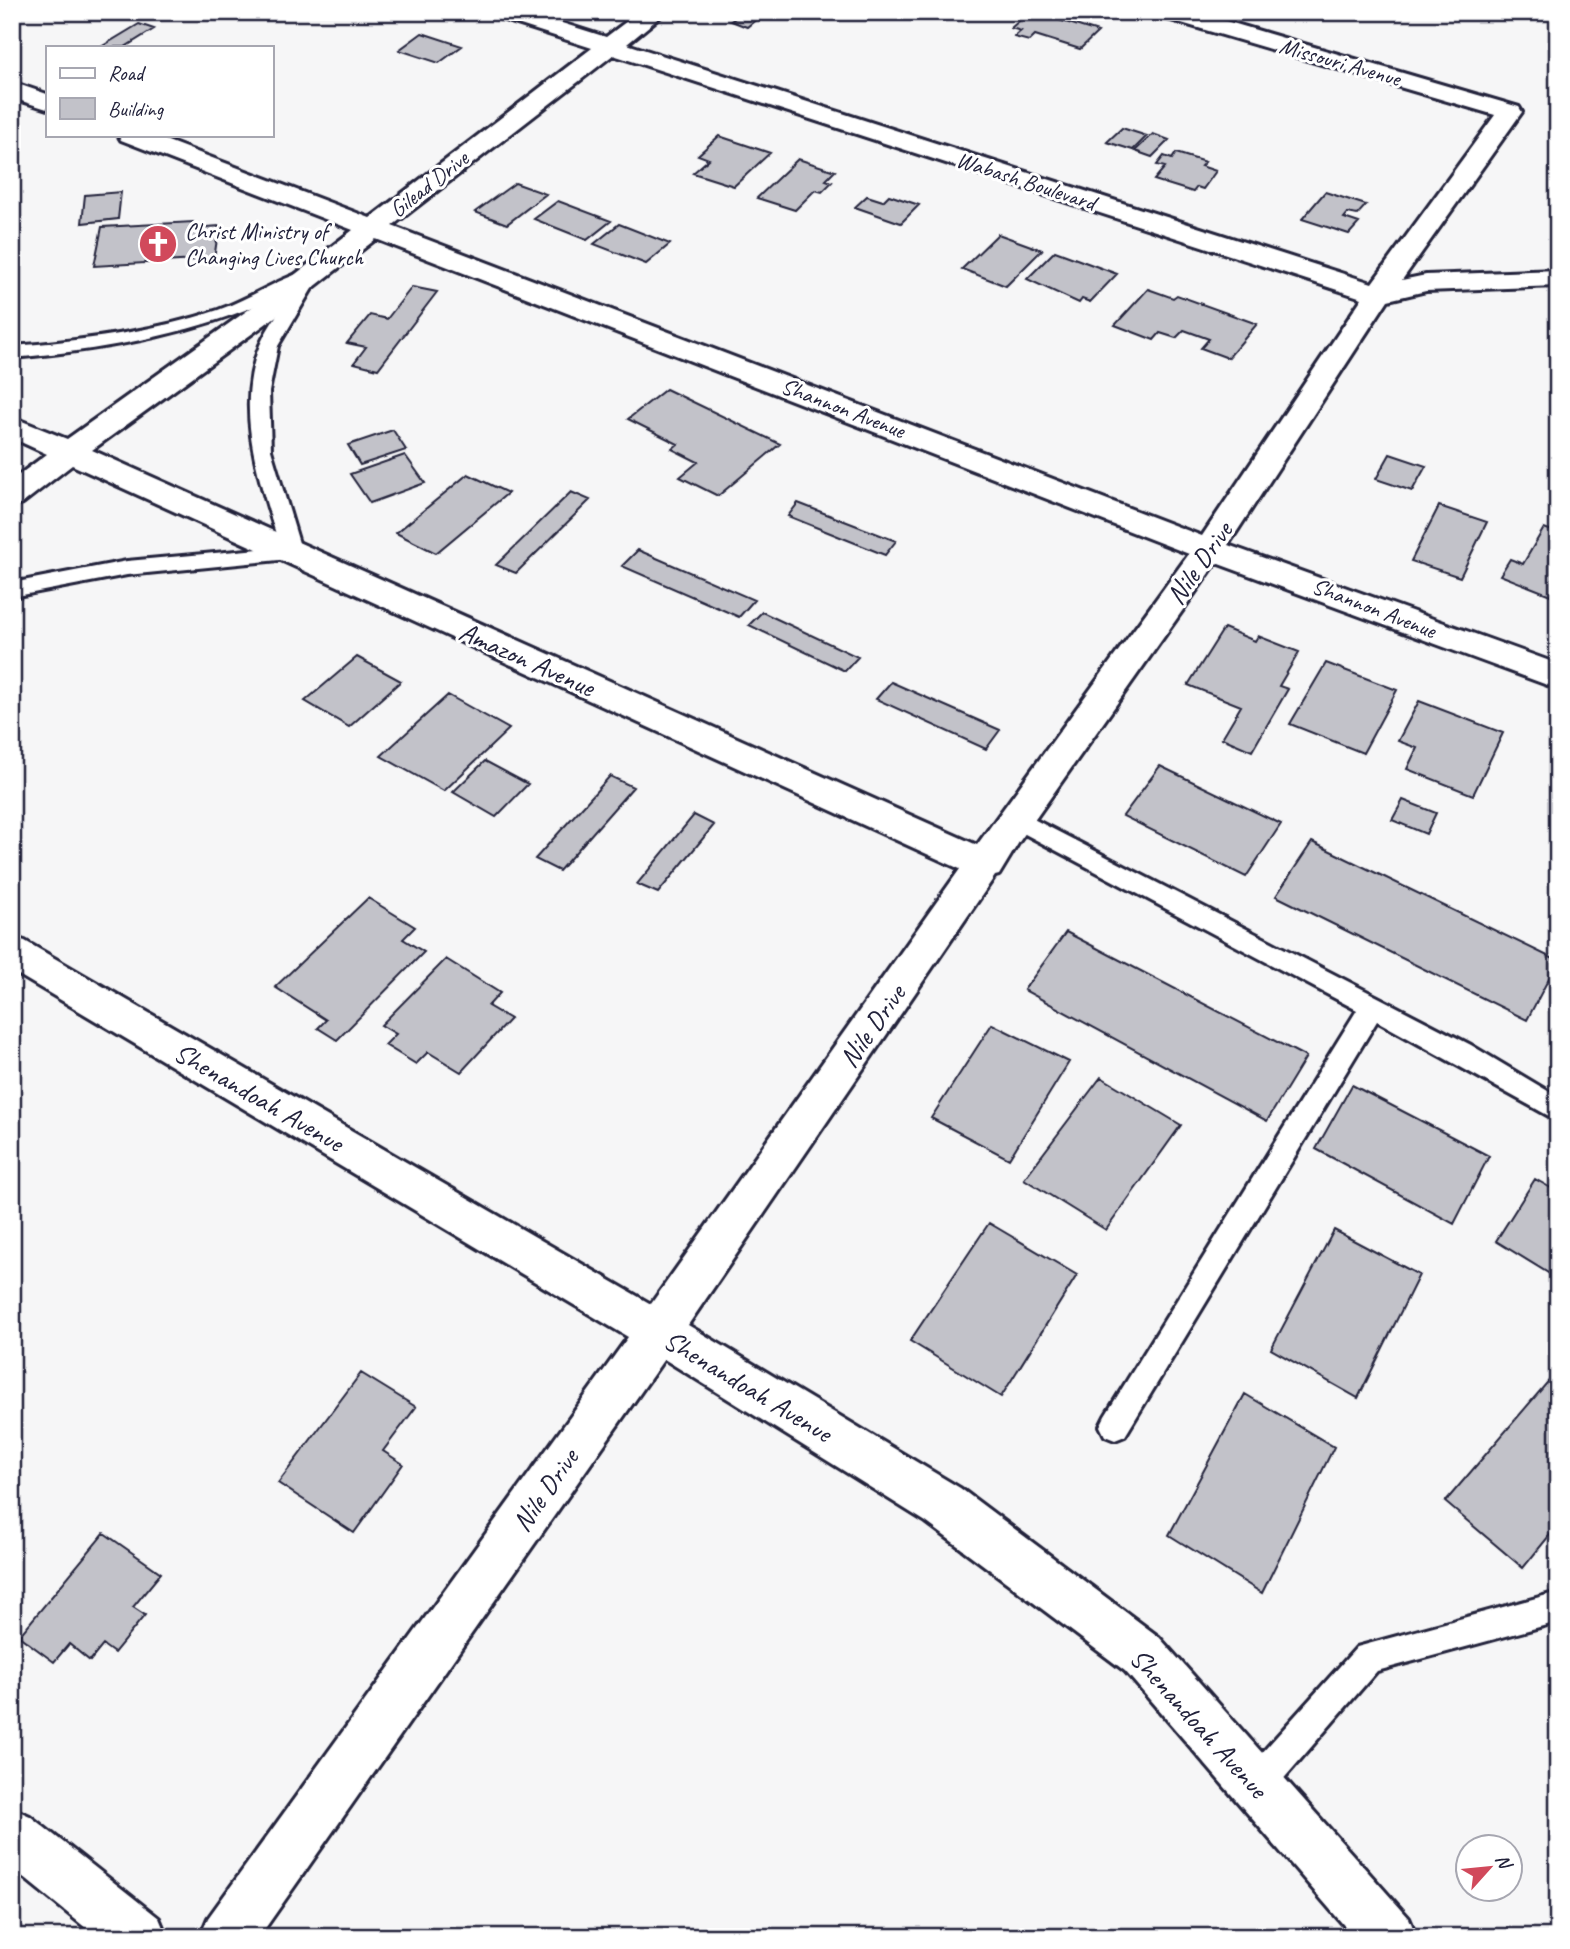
<svg xmlns="http://www.w3.org/2000/svg" width="1570" height="1949" font-family="Caveat,sans-serif">
<style>
.building{fill:#c2c2c9;stroke:#22223b;stroke-width:2}
.lines{fill:none;stroke-linecap:round;stroke-linejoin:round}
.service-casing{stroke:#22223b;stroke-width:6}
.minor-casing{stroke:#22223b;stroke-width:6}
.service{fill:#fff;fill-rule:evenodd}
.minor{fill:#fff;fill-rule:evenodd}
.labels{text-anchor:middle;dominant-baseline:central;stroke-width:6;stroke-linejoin:round;paint-order:stroke}
.far-street-label{font-size:23px;fill:#22223b;stroke:#fff}
.far-poi-label{font-size:23px;fill:#22223b;stroke:#fff;text-anchor:start}
.street-label{font-size:28px;fill:#22223b;stroke:#fff}
</style>
<rect width="100%" height="100%" fill="#f6f6f7"/>
<filter id="ink" filterUnits="userSpaceOnUse"><feTurbulence type="fractalNoise" baseFrequency=".0143" numOctaves="2"/><feDisplacementMap in="SourceGraphic" scale="14" xChannelSelector="R" yChannelSelector="G"/><feConvolveMatrix kernelMatrix="1 2 1 2 8 2 1 2 1" color-interpolation-filters="sRGB"/></filter>
<g filter="url(#ink)">
<path class="building" d="M 1029,12 L 1033,12 L 1098,32 L 1080,49 L 1035,35 L 1029,41 L 1014,37 L 1021,31 L 1011,28 Z
M 742,13 L 758,18 L 747,27 L 731,21 Z
M 139,24 L 154,29 L 125,47 L 101,47 Z
M 422,33 L 462,46 L 439,63 L 399,50 Z
M 1122,128 L 1147,136 L 1133,150 L 1107,142 Z
M 1153,134 L 1169,140 L 1152,157 L 1135,151 Z
M 719,136 L 770,153 L 734,186 L 693,173 L 709,159 L 698,155 Z
M 1176,153 L 1205,162 L 1201,166 L 1216,171 L 1203,189 L 1197,187 L 1193,192 L 1154,180 L 1165,167 L 1157,165 L 1164,156 L 1172,159 Z
M 798,159 L 835,171 L 826,180 L 832,182 L 822,192 L 815,190 L 795,210 L 757,198 Z
M 515,183 L 546,194 L 507,224 L 475,212 Z
M 121,192 L 118,219 L 82,223 L 85,195 Z
M 1325,192 L 1366,205 L 1357,215 L 1348,213 L 1344,218 L 1359,223 L 1349,234 L 1302,219 Z
M 889,195 L 919,205 L 901,223 L 855,207 L 867,196 L 883,201 Z
M 558,201 L 611,221 L 587,240 L 534,219 Z
M 193,222 L 192,228 L 219,226 L 214,259 L 94,266 L 102,227 Z
M 619,224 L 670,244 L 646,264 L 594,244 Z
M 998,234 L 1042,250 L 1006,286 L 962,269 Z
M 1055,251 L 1117,274 L 1090,302 L 1082,299 L 1079,303 L 1027,279 Z
M 412,287 L 437,292 L 378,369 L 354,363 L 366,347 L 347,343 L 370,315 L 387,319 Z
M 1148,289 L 1173,298 L 1177,295 L 1257,324 L 1228,358 L 1201,348 L 1209,339 L 1184,330 L 1176,338 L 1160,333 L 1154,340 L 1115,325 Z
M 666,389 L 780,444 L 718,496 L 680,477 L 698,462 L 672,449 L 678,444 L 628,419 Z
M 393,430 L 406,450 L 360,465 L 348,445 Z
M 1390,454 L 1426,466 L 1412,491 L 1376,479 Z
M 405,455 L 425,483 L 370,503 L 350,474 Z
M 468,474 L 508,493 L 436,553 L 396,533 Z
M 571,492 L 590,500 L 516,573 L 496,565 Z
M 798,503 L 896,541 L 885,555 L 788,516 Z
M 1439,506 L 1487,522 L 1460,577 L 1411,561 Z
M 1544,528 L 1558,533 L 1558,598 L 1500,575 L 1510,559 L 1523,564 Z
M 638,550 L 754,600 L 739,617 L 622,566 Z
M 762,612 L 858,657 L 845,671 L 749,625 Z
M 1224,628 L 1255,641 L 1258,636 L 1299,652 L 1279,686 L 1288,689 L 1252,751 L 1222,738 L 1241,706 L 1188,685 Z
M 357,657 L 401,681 L 349,727 L 305,701 Z
M 1326,663 L 1397,690 L 1363,753 L 1290,724 Z
M 891,682 L 1000,730 L 986,749 L 876,699 Z
M 448,695 L 509,729 L 444,791 L 381,756 Z
M 1419,701 L 1503,733 L 1473,795 L 1407,769 L 1417,748 L 1398,741 Z
M 485,761 L 528,784 L 496,817 L 453,792 Z
M 1160,766 L 1281,824 L 1246,877 L 1123,816 Z
M 610,776 L 633,787 L 559,871 L 535,859 Z
M 1403,800 L 1436,813 L 1426,834 L 1392,820 Z
M 694,815 L 714,825 L 658,893 L 637,884 Z
M 1312,842 L 1558,961 L 1527,1020 L 1276,896 Z
M 368,898 L 415,927 L 403,939 L 424,952 L 337,1040 L 318,1028 L 326,1020 L 275,987 Z
M 1066,932 L 1306,1057 L 1267,1121 L 1024,990 Z
M 446,959 L 500,993 L 488,1006 L 510,1019 L 461,1072 L 428,1052 L 416,1064 L 385,1045 L 396,1034 L 381,1025 Z
M 992,1024 L 1069,1062 L 1009,1159 L 931,1118 Z
M 1101,1077 L 1181,1125 L 1106,1230 L 1024,1179 Z
M 1352,1085 L 1489,1156 L 1454,1224 L 1316,1149 Z
M 1535,1179 L 1558,1192 L 1558,1279 L 1496,1241 Z
M 989,1223 L 1077,1275 L 1001,1397 L 910,1341 Z
M 1334,1230 L 1419,1275 L 1358,1398 L 1271,1349 Z
M 1558,1370 L 1558,1525 L 1523,1568 L 1445,1502 Z
M 361,1373 L 416,1407 L 383,1451 L 403,1464 L 354,1533 L 278,1483 Z
M 1245,1394 L 1334,1447 L 1262,1593 L 1169,1535 Z
M 104,1533 L 161,1573 L 133,1607 L 145,1615 L 114,1653 L 103,1645 L 90,1661 L 69,1644 L 54,1662 L 19,1636 Z"/>
<g class="lines">
<g class="service-casing">
<path id="service" d="M 311,270 L 320,275 L 278,346 L 269,392 L 271,450 L 302,553 L 299,558 L 127,575 L 12,597 L 12,583 L 127,561 L 280,547 C 261,484 233,411 260,345 C 268,326 283,307 294,289 C 206,332 110,350 12,358 L 12,346 C 81,341 152,332 218,310 C 250,299 280,277 311,270 Z
M 1016,810 L 1471,1045 L 1558,1097 L 1558,1121 L 1377,1021 L 1125,1436 L 1115,1440 L 1105,1436 L 1100,1426 L 1105,1416 L 1357,1010 L 1008,825 L 1005,819 L 1008,813 Z
M 1558,1592 L 1558,1622 L 1377,1671 L 1267,1798 L 1255,1802 L 1243,1798 L 1239,1786 L 1243,1774 L 1357,1647 Z"/>
</g>
<g class="minor-casing">
<path id="minor" d="M 491,12 L 527,12 L 606,37 L 639,12 L 666,12 L 627,44 L 1372,283 L 1495,115 L 1161,17 L 1157,12 L 1195,12 L 1519,107 L 1522,112 L 1402,280 L 1426,275 L 1558,270 L 1558,286 L 1426,291 L 1388,300 L 1228,545 L 1558,664 L 1558,689 L 1216,563 L 1019,842 L 999,875 L 995,876 L 688,1325 L 960,1488 L 1159,1637 L 1409,1918 L 1417,1937 L 1354,1937 L 1125,1671 L 926,1522 L 664,1359 L 259,1937 L 200,1937 L 208,1918 L 628,1337 L 12,971 L 12,937 L 25,941 L 651,1304 L 960,869 L 72,465 L 23,503 L 12,506 L 12,480 L 47,454 L 12,438 L 12,417 L 67,439 L 262,300 L 353,230 L 121,140 L 118,135 L 152,135 L 370,218 L 592,48 L 495,17 ZM 613,55 L 1362,298 L 1202,536 L 392,226 ZM 376,239 L 1189,554 L 977,845 L 92,450 L 282,312 Z
M 12,82 L 47,94 L 47,109 L 12,98 Z
M 12,1808 L 30,1816 L 159,1918 L 167,1937 L 97,1937 L 12,1868 Z"/>
</g>
<use href="#service" class="service"/>
<use href="#minor" class="minor"/>
</g>
</g>
<defs>
<g id="church-disc" transform="scale(2.0125)"><circle r="9.5" fill="#d1495b" stroke="#fff"/><path d="M-1.2-6h2.4v3.5h3.3v2.4h-3.3V6h-2.4V-.1h-3.3v-2.4h3.3Z" fill="#fff"/></g>
</defs>
<g fill-rule="evenodd">
<use href="#church-disc" x="158" y="244"/>
</g>
<g class="labels">
<g class="far-street-label">
<text transform="translate(1340 62) rotate(16)">Missouri Avenue</text>
<text transform="translate(1026 181) rotate(18)">Wabash Boulevard</text>
<text transform="translate(429 184) rotate(-38)">Gilead Drive</text>
<text transform="translate(843 408) rotate(21)">Shannon Avenue</text>
<text transform="translate(1374 608) rotate(21)">Shannon Avenue</text>
</g>
<g class="far-poi-label">
<text x="185" y="231">Christ Ministry of<tspan x="185" dy="26">Changing Lives Church</tspan></text>
</g>
<g class="street-label">
<text transform="translate(1199 563) rotate(-55)">Nile Drive</text>
<text transform="translate(527 659) rotate(24)">Amazon Avenue</text>
<text transform="translate(872 1026) rotate(-55)">Nile Drive</text>
<text transform="translate(259 1097) rotate(30)">Shenandoah Avenue</text>
<text transform="translate(748 1386) rotate(31)">Shenandoah Avenue</text>
<text transform="translate(545 1490) rotate(-55)">Nile Drive</text>
<text transform="translate(1199 1723) rotate(48)">Shenandoah Avenue</text>
</g>
</g>
<rect width="1570" height="1949" fill="none" stroke="#fff" stroke-width="42"/>
<rect x="21" y="21" width="1528" height="1907" fill="none" stroke="#22223b" stroke-width="2.5" filter="url(#ink)"/>
<rect x="46" y="46" width="228" height="91" fill="#ffffff" stroke="#a7a7b1" stroke-width="2"/>
<rect x="60" y="68" width="35" height="10" fill="#ffffff" stroke="#a7a7b1" stroke-width="2"/>
<text x="108" y="80" font-size="21" fill="#22223b">Road</text>
<rect x="60" y="98" width="35" height="21" fill="#c2c2c9" stroke="#a7a7b1" stroke-width="2"/>
<text x="108" y="116" font-size="21" fill="#22223b">Building</text>
<g transform="translate(1489 1868) rotate(63)"><circle r="33" fill="#ffffff" stroke="#a7a7b1" stroke-width="2"/>
<path d="M0-5L12 26L0 18L-12 26Z" fill="#d1495b"/>
<text y="-10" font-size="19" font-weight="bold" text-anchor="middle" fill="#22223b">N</text>
</g>
</svg>
